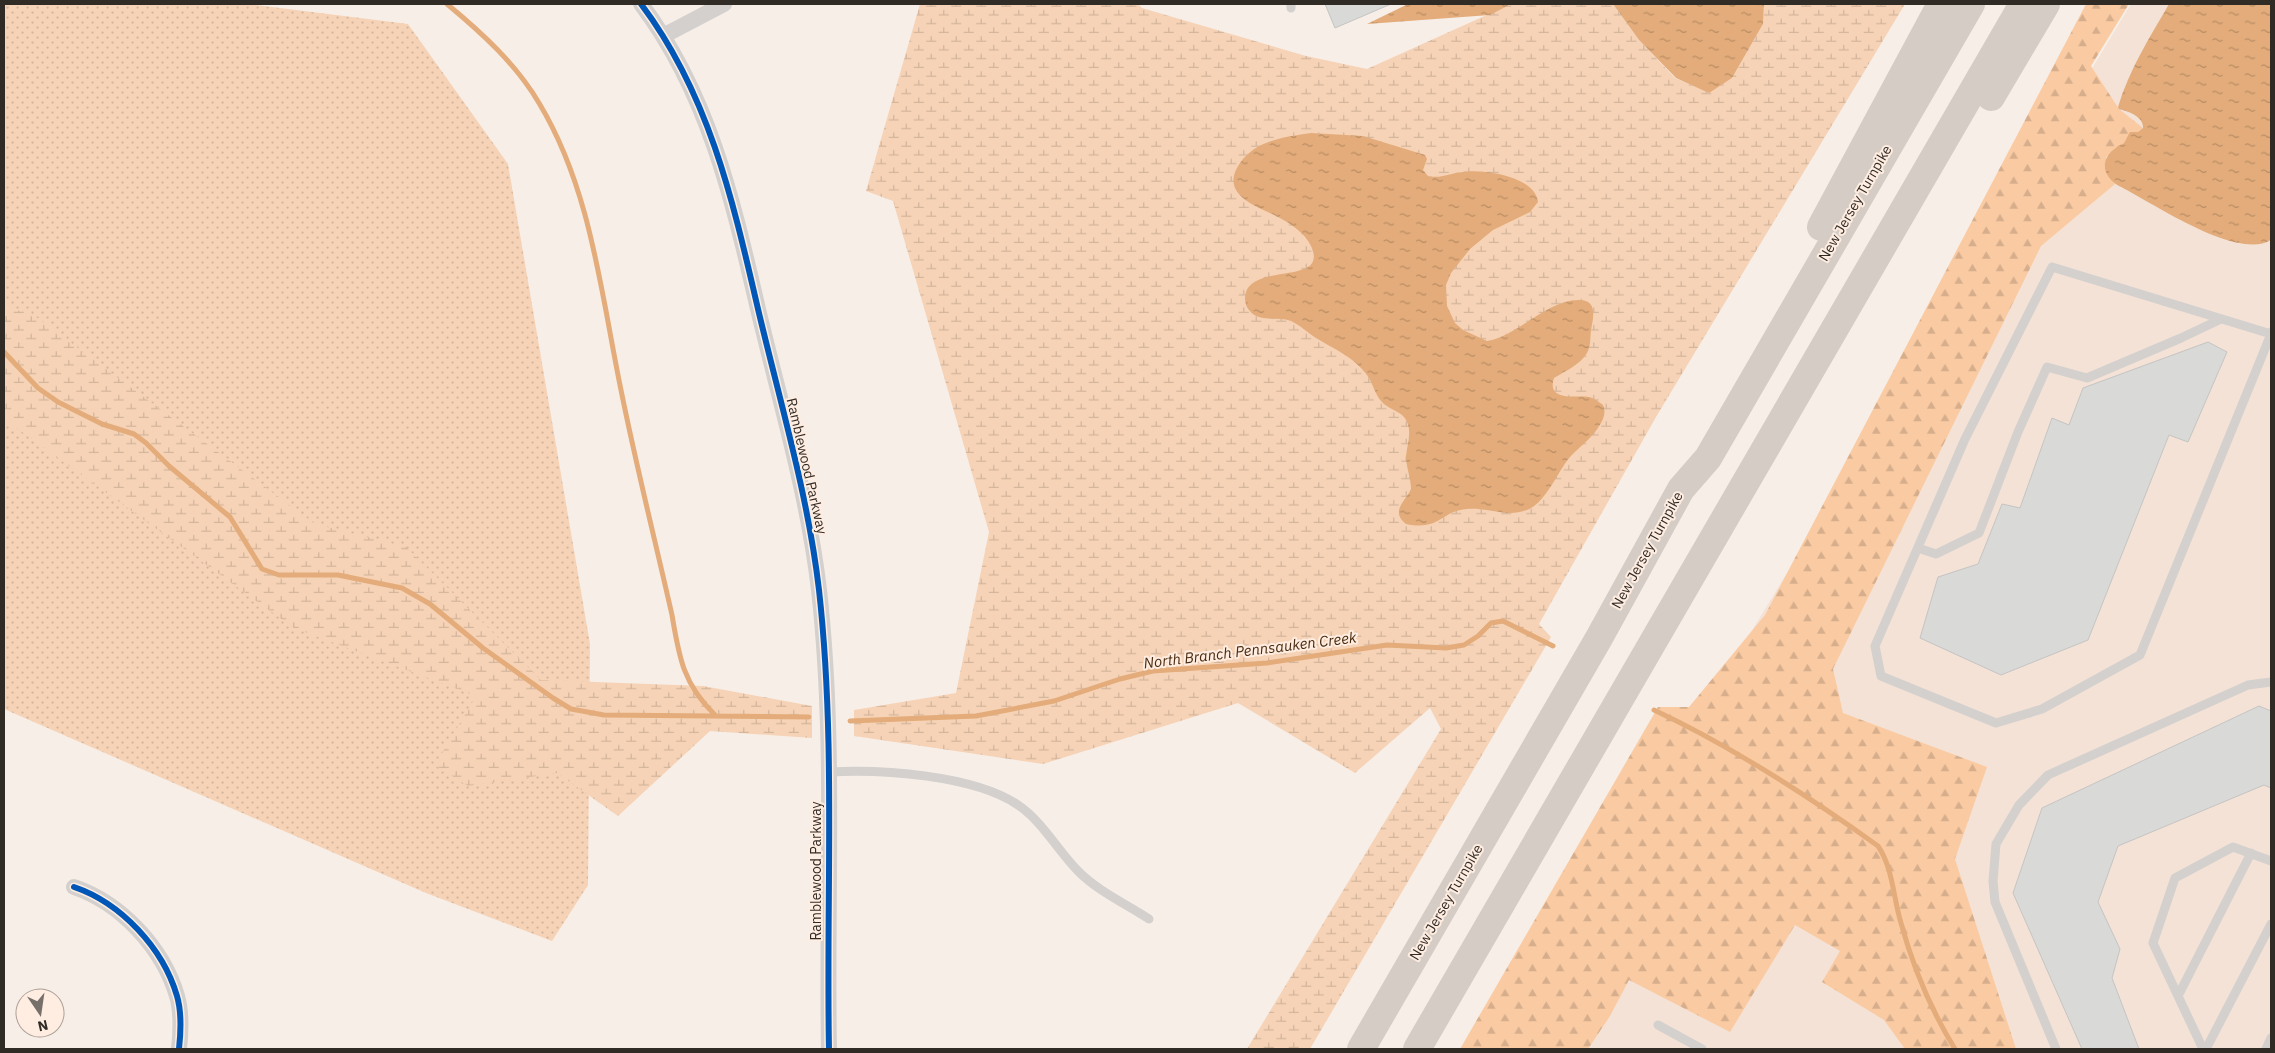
<svg xmlns="http://www.w3.org/2000/svg" width="2275" height="1053" font-family="'IBM Plex Sans',sans-serif">
<style>
.built{fill:#f3e2d5}
.grass{fill:url(#grass-dots)}
.forest{fill:url(#forest-firs)}
.wetland{fill:url(#wetland-marsh)}
.water{fill:url(#water-ripples)}
.lines{fill:none;stroke-linecap:round;stroke-linejoin:round}
.stream{stroke:#e3ac7a;stroke-width:5}
.building{fill:#d9dad8;stroke:#c4c4c3}
.lane{stroke:#d3d0ce;stroke-width:9}
.street{stroke:#d3d0ce;stroke-width:16}
.highway{stroke:#d4ccc5;stroke-width:28}
.cycleway-casing{stroke:#feede0;stroke-width:9}
.cycleway{stroke:#0057b8;stroke-width:6}
.labels{text-anchor:middle;dominant-baseline:central;stroke-width:4;stroke-linejoin:round;paint-order:stroke}
.street-label{font-size:14px;fill:#312b26;stroke:#feede0}
.water-label{font-size:15px;font-style:italic;fill:#4a2b0f;stroke:#feede0}
</style>
<defs>
<pattern id="grass-dots" width="8" height="8" patternUnits="userSpaceOnUse" patternTransform="scale(1.25)"><rect width="8" height="8" fill="#f6d3b6"/><path d="M2 2h.1M6 6h.1" fill="none" stroke="#d3b59c" stroke-width="1.8" stroke-linecap="round"/></pattern>
<pattern id="forest-firs" width="22" height="20" patternUnits="userSpaceOnUse" patternTransform="scale(1.25)"><rect width="22" height="20" fill="#facba3"/><path d="M5 1l3.5 6h-7zM16 11l3.5 6h-7z" fill="#d7ae8c"/></pattern>
<pattern id="wetland-marsh" width="20" height="14" patternUnits="userSpaceOnUse" patternTransform="scale(1.25)"><rect width="20" height="14" fill="#f6d3b6"/><path d="M1 5h8M5 5V1M11 12h8M15 12V8" fill="none" stroke="#d3b59c"/></pattern>
<pattern id="water-ripples" width="26" height="14" patternUnits="userSpaceOnUse" patternTransform="scale(1.25)"><rect width="26" height="14" fill="#e3ac7a"/><path d="M2 4q2-2 4 0t4 0M15 11q2-2 4 0t4 0" fill="none" stroke="#b98c64"/></pattern>
</defs>
<rect width="100%" height="100%" fill="#f7eee7"/>
<path class="built" d="M 2131,4 L 2271,4 L 2271,1049 L 1499,1049 Z"/>
<path class="grass" d="M 4,4 L 247,4 L 408,24 L 508,164 L 590,644 L 588,885 L 552,941 L 426,893 L 4,709 Z"/>
<path class="forest" d="M 2086,4 L 2129,4 L 2091,66 L 2119,109 L 2143,128 L 2106,157 L 2115,184 L 2041,246 L 1833,669 L 1843,713 L 1987,767 L 1955,859 L 2016,1049 L 1905,1049 L 1884,1020 L 1822,982 L 1840,951 L 1795,925 L 1730,1032 L 1629,980 L 1610,1016 L 1588,1049 L 1460,1049 L 1658,707 L 1689,707 L 1765,615 Z"/>
<path class="wetland" d="M 920,4 L 1138,4 L 1142,8 L 1306,56 L 1367,69 L 1511,4 L 1613,4 L 1639,40 L 1675,78 L 1709,92 L 1732,78 L 1763,24 L 1764,4 L 1905,4 L 1656,417 L 1539,624 L 1551,637 L 1310,1049 L 1247,1049 L 1441,729 L 1430,708 L 1355,773 L 1238,703 L 1043,764 L 854,736 L 854,710 L 956,693 L 989,532 L 893,201 L 866,191 Z
M 4,305 L 36,317 L 315,524 L 406,547 L 541,680 L 703,686 L 812,706 L 812,738 L 710,731 L 618,816 L 557,773 L 468,786 L 435,765 L 476,696 L 294,628 L 4,419 Z"/>
<path class="water" d="M 1408,4 L 1511,4 L 1490,15 L 1367,24 Z
M 1613,4 L 1764,4 L 1763,24 L 1732,78 L 1709,93 L 1676,78 L 1639,40 Z
M 2169,4 L 2271,4 L 2271,240 C 2236,261 2152,202 2119,186 C 2102,176 2099,159 2117,147 C 2117,146 2123,144 2124,143 C 2126,140 2128,135 2130,132 L 2138,132 L 2143,128 C 2144,117 2128,111 2119,109 L 2118,107 C 2129,70 2150,37 2169,4 Z
M 1311,133 L 1363,136 L 1425,155 L 1427,159 L 1423,170 L 1428,176 C 1440,179 1450,173 1463,172 C 1483,169 1535,176 1538,202 L 1530,212 L 1493,230 L 1470,249 L 1451,273 L 1446,285 L 1447,306 L 1455,323 L 1463,330 L 1487,341 C 1519,336 1548,298 1581,300 C 1598,301 1593,319 1591,330 C 1590,338 1591,346 1587,353 C 1580,365 1565,371 1554,378 C 1546,402 1577,395 1589,397 C 1594,398 1599,402 1603,405 C 1606,412 1604,417 1601,423 C 1592,439 1582,444 1570,457 C 1558,471 1545,504 1527,510 C 1506,518 1488,507 1467,509 C 1440,511 1441,531 1406,524 C 1390,511 1405,502 1411,489 C 1411,478 1406,467 1406,456 C 1407,445 1412,433 1407,422 C 1403,411 1389,410 1382,402 C 1375,395 1373,383 1367,375 C 1354,357 1334,349 1316,338 C 1308,333 1300,325 1291,321 C 1277,316 1258,323 1249,310 C 1245,305 1244,298 1246,292 C 1256,263 1329,285 1311,246 C 1305,233 1290,223 1278,217 C 1257,206 1218,195 1240,163 C 1256,140 1285,137 1311,133 Z"/>
<g class="lines">
<path class="stream" d="M 447,4 C 482,33 516,64 539,103 C 591,189 601,293 621,390 C 636,465 655,540 672,615 C 679,657 683,684 715,715
M 4,352 L 38,388 L 58,402 L 102,424 L 134,434 L 146,443 L 169,466 L 230,517 L 262,569 L 279,575 L 338,575 L 402,588 L 430,604 L 483,648 L 553,698 L 571,709 L 604,715 L 809,717
M 1654,710 C 1733,747 1807,795 1878,846 C 1893,868 1893,897 1901,923 C 1913,967 1931,1010 1955,1049
M 850,721 L 976,716 L 1054,701 L 1120,679 L 1153,671 L 1267,663 L 1387,645 L 1446,648 L 1464,645 L 1478,636 L 1491,623 L 1503,621 L 1553,646"/>
</g>
<path class="building" d="M 1325,4 L 1391,4 L 1335,28 Z
M 2208,342 L 2227,352 L 2188,442 L 2169,435 L 2088,640 L 2001,675 L 1920,638 L 1938,577 L 1978,564 L 2002,504 L 2020,508 L 2052,418 L 2069,425 L 2083,388 Z
M 2259,706 L 2271,711 L 2271,788 L 2264,785 L 2118,846 L 2098,902 L 2120,949 L 2112,978 L 2139,1049 L 2082,1049 L 2013,893 L 2042,808 Z"/>
<g class="lines">
<path class="lane" d="M 1291,8 L 1291,4
M 2271,334 L 2052,267 L 1965,439 L 1875,646 L 1881,676 L 1996,723 L 2042,709 L 2140,655 L 2271,334 L 2271,332
M 1918,548 L 1936,554 L 1979,533 L 2018,432 L 2047,367 L 2087,378 L 2181,338 L 2221,319
M 829,772 C 881,769 974,775 1018,805 C 1043,822 1058,851 1079,872 C 1098,891 1126,904 1149,919
M 2178,996 L 2251,853
M 1658,1025 L 1702,1049
M 2056,1049 L 1995,902 L 1993,881 L 1996,844 L 2019,805 L 2048,775 L 2248,685 L 2271,682
M 2203,1049 L 2153,943 L 2175,878 L 2233,847 L 2271,861
M 2206,1049 L 2271,924
M 2266,1049 L 2271,1038"/>
<path class="street" d="M 641,4 C 709,94 733,201 758,309 C 780,402 808,495 819,590 C 836,742 826,896 829,1049
M 663,36 L 724,4
M 74,887 C 121,903 163,948 177,996 C 182,1013 181,1031 179,1049"/>
<path class="highway" d="M 1991,97 L 2046,4
M 1821,227 L 1941,4
M 1361,1049 L 1599,638 L 1681,489 L 1708,458 L 1971,4
M 1417,1049 L 2023,4"/>
<g class="cycleway-casing">
<path id="cycleway" d="M 641,4 C 709,94 733,201 758,309 C 780,402 808,495 819,590 C 836,742 826,896 829,1049
M 74,887 C 121,903 163,948 177,996 C 182,1013 181,1031 179,1049"/>
</g>
<use href="#cycleway" class="cycleway"/>
</g>
<g class="labels">
<g class="street-label">
<text transform="translate(1855 203) rotate(-60)">New Jersey Turnpike</text>
<text transform="translate(807 466) rotate(77)">Ramblewood Parkway</text>
<text transform="translate(1647 550) rotate(-61)">New Jersey Turnpike</text>
<text transform="translate(816 871) rotate(-90)">Ramblewood Parkway</text>
<text transform="translate(1446 902) rotate(-60)">New Jersey Turnpike</text>
</g>
<g class="water-label">
<text transform="translate(1250 650) rotate(-7)">North Branch Pennsauken Creek</text>
</g>
</g>
<rect width="2275" height="1053" fill="none" stroke="#312b26" stroke-width="10"/>
<g transform="translate(40 1013) rotate(167)"><circle r="24" fill="#feede0" stroke="#ac9f96"/>
<path d="M0-4L9 19L0 12L-9 19Z" fill="#766f6a"/>
<text y="-8" font-size="14" font-weight="bold" text-anchor="middle" fill="#312b26">N</text>
</g>
</svg>
